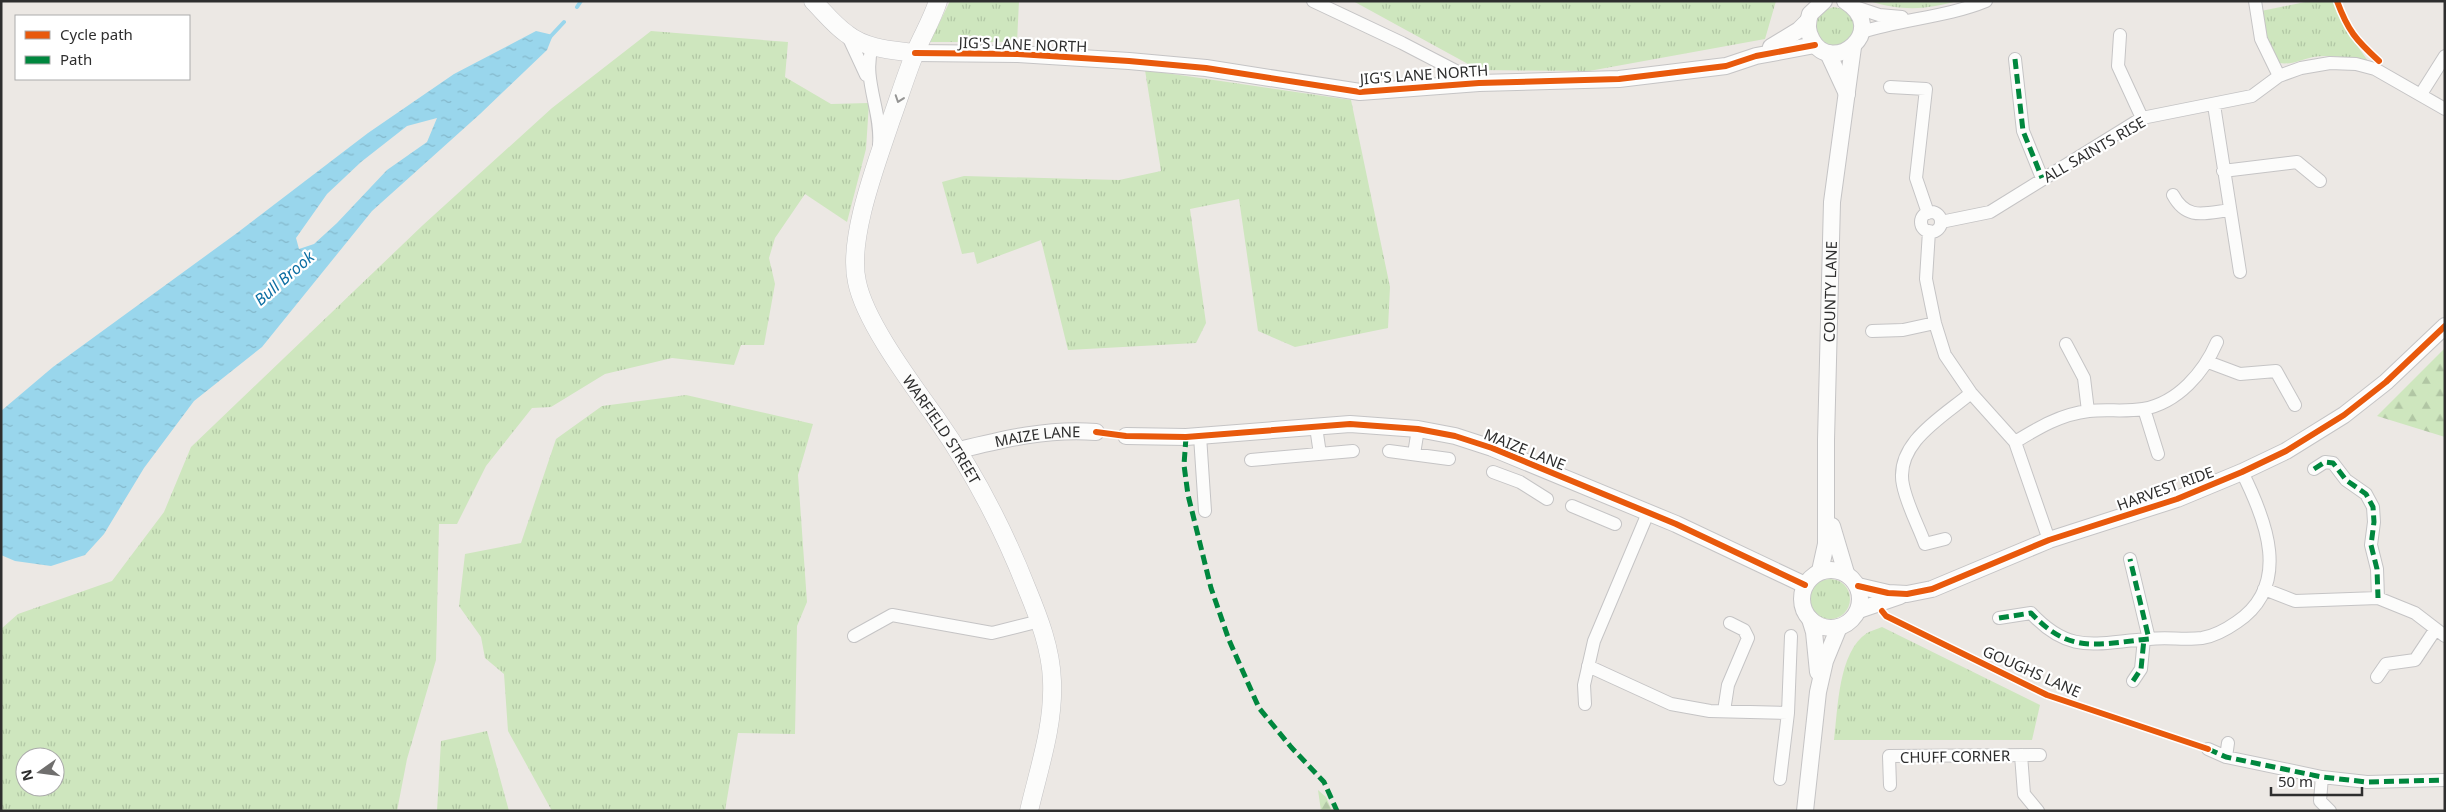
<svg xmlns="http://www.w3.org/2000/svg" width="2446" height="812" font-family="'Noto Sans',sans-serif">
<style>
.grass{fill:url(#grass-tufts);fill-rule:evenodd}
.forest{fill:url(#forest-firs)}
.water{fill:url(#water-ripples);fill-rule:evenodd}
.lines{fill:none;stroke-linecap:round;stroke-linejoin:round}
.stream{stroke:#99d6ec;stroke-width:4}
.minor-casing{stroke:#c5c4c5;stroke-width:14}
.tertiary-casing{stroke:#c5c4c5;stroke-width:18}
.secondary-casing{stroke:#c5c4c5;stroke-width:19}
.minor{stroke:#fcfcfb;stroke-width:12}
.tertiary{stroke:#fcfcfb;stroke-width:16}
.secondary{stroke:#fcfcfb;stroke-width:18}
.quiet{stroke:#00873e;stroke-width:5;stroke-dasharray:10 5;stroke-linecap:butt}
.cycleway-casing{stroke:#fff;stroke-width:9}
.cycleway{stroke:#e8590c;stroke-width:6}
.oneway{stroke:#959594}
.labels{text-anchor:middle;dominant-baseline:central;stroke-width:4.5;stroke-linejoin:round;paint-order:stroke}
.street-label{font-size:15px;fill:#2e2e2e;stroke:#fff}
.water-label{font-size:16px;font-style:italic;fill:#0d6fa3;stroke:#fff}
</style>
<defs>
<pattern id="grass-tufts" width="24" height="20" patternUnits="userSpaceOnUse" patternTransform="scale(1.25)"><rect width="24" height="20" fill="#cee6be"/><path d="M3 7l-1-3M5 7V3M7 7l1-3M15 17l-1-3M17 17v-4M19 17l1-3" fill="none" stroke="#b1c6a4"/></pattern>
<pattern id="forest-firs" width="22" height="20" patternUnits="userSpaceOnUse" patternTransform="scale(1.25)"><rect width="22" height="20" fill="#cee6be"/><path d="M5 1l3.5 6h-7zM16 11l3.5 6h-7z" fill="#b1c6a4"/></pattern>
<pattern id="water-ripples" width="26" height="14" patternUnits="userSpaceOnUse" patternTransform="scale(1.25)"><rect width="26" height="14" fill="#99d6ec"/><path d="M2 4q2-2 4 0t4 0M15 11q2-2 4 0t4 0" fill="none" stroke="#84b8cb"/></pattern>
</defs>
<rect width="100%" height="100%" fill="#ece8e4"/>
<path class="grass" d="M 950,1 L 1019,1 L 1017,42 L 930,42 Z
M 1353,1 L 1776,1 L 1765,39 L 1589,71 L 1479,70 Z
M 1869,1 L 1957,1 C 1925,10 1902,11 1869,1 Z
M 2310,1 L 2335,1 L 2344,27 L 2368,61 C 2350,59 2331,54 2313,57 C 2300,60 2292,65 2279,63 L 2265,37 L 2261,11 Z
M 1834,7 L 1846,10 L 1857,24 L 1850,46 L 1821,46 L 1814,22 C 1818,14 1825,9 1834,7 Z
M 651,31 L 788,42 L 785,77 L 831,104 L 869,103 L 866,149 L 847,222 L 805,194 L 775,238 L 769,258 L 775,284 L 764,345 L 741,345 L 734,365 L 672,358 L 605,374 L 551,407 L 532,408 L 486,466 L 457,524 L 439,524 L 436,660 L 407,759 L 397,811 L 1,811 L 1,629 L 18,614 L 112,581 L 164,512 L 191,447 L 423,225 L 552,108 ZM 25,757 L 55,757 L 55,787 L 25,787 Z
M 1145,70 L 1351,100 L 1390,287 L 1388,328 L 1295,347 L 1258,331 L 1239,199 L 1190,209 L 1206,323 L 1196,343 L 1068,350 L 1041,240 L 977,264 L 974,252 L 962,254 L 942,182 L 964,176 L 1119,180 L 1161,171 Z
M 686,395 L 813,424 L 798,475 L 807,602 L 797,626 L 795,734 L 738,733 L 725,811 L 552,811 L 508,731 L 504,674 L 485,658 L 481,637 L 459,606 L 465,554 L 521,543 L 556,439 L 602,406 Z
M1810 599a20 20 0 1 1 40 0a20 20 0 1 1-40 0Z
M 1882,627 L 2040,705 L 2032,740 L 1834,740 C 1838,709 1838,652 1867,633 C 1871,631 1877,629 1882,627 Z
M 487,731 L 509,811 L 437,811 L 441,741 Z"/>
<path class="forest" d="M 2445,348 L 2445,437 L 2377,416 Z
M 1318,790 L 1326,797 L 1332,811 L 1321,811 Z"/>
<path class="water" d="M 536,31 L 553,35 L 547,50 L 480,114 L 372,211 L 262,347 L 194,401 L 144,468 L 104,534 L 85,555 L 51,566 L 15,561 L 1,555 L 1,411 L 53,367 L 237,233 L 368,133 L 454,74 ZM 437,118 L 427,142 L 387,170 L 337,223 L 314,244 L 299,249 L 296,238 L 327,194 L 361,162 L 407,126 Z"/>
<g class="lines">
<path class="stream" d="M 577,7 L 581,1
M 550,37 L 564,22"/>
<g class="minor-casing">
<path id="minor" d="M 1313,1 L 1402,43 L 1479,83
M 2255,1 L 2261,39 L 2279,76
M 1855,7 L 1879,15 L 1902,17
M 1862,32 C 1903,19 1947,17 1986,1
M 847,34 L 866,75
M 2120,35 L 2118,66 L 2142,118
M 872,47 C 862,79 882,111 879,145
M 2015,59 L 2023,131 L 2042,178
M 1890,87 L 1926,89 L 1916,178 L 1928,213
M 2421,94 L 2445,56
M 2214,105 L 2240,272
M 2223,171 L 2297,162 L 2320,181
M 2173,195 C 2187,221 2205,213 2230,210
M1921 222a10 10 0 1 1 20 0a10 10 0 1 1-20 0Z
M 1941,222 L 1990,212 L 2142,118 L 2252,96 L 2279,76 L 2301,68 L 2330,63 L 2356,64 L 2375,69 L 2445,109
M 1929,231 L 1926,279 L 1935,323 L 1945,355 L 1971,393 L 2015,442 L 2049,540
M 1872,331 L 1903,330 L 1935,323
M 2066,344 L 2084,378 L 2088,411
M 2208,362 L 2240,374 L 2276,371 L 2295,405
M 2144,409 L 2158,454
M 1316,427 L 1320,454
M 1200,436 L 1205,511
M 2015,442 C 2038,428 2061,414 2089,411 C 2107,409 2125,412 2143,409 C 2178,403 2204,372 2217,342
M 1389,451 L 1449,459
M 1414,454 L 1418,429
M 1251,460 L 1353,451
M 2314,469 L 2325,462 L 2333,463 L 2346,480 L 2366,494 L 2373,507 L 2374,522 L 2371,545 L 2377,569 L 2378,598
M 1493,472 L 1520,482 L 1547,499
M 1572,506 L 1615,524
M 1945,539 L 1925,544 C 1918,525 1907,505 1903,485 C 1894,443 1944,416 1971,393
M 2130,559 L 2149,639
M 2264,589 L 2295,601 L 2378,598 L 2415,613 L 2445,636
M 1999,618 L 2031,613 C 2071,656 2097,642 2149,639 C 2166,637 2185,640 2202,638 C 2215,636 2227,629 2237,622 C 2292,585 2266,520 2242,472
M 854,636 L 892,615 L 992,633 L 1040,621
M 1588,666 L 1671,704 L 1710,711 L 1788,713
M 2377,677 L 2386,664 L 2415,660 L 2435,630
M 2133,681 L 2141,669 L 2144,639
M 1585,704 L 1584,685 L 1594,641 L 1648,513
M 1724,711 L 1728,685 L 1748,638 L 1744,630 L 1730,623
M 2208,749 L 2226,757 L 2322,777 L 2367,782 L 2445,780
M 2021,755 L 2024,794 L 2038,811
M 2226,757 L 2228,743
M 2322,777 L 2320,801 L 2330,811
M 1780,779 L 1788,713 L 1791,636
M 1890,785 L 1889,756 L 2040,755"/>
</g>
<g class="tertiary-casing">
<g id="tertiary">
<path d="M 1824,1 L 1810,14 C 1807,24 1807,31 1812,40 C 1832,77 1891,30 1845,1"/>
<path d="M 1771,47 L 1799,30 L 1808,21"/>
<path d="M 915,53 L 1018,54 L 1129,61 L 1206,68 L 1360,92 L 1479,83 L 1619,79 L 1726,66 L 1756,56 L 1815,45"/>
<path d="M 1828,53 L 1847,94"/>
<path d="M 1126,436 L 1186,437 L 1350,424 L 1418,429 L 1455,436 L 1492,448 L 1676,524 L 1805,585"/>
<path id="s1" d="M 959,450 C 1004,439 1049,428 1096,432"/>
<path d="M 1832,526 L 1846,573"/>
<circle cx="1831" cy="599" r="29"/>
<path id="s2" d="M 1820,571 L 1826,544 L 1826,440 L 1832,202 L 1853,47"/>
<path d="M 1858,586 L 1888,593 L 1907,594 L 1932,589 L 2049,540 L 2177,499 L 2242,472 L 2286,451 L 2344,415 L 2386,382 L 2445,326"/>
<path d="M 1859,610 L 1900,596"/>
<path d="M 1810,619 L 1814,632 L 1818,672"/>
<path d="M 1805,811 L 1818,692 L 1825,661 L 1839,627"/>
</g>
</g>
<g class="secondary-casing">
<g id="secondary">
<path d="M 813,1 C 824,12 834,25 847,34 C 866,49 892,50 915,53"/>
<path id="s3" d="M 938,1 C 932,20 922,36 915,53 C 906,75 899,98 891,120 C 877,162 847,239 857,282 C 865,322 912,384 936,418 C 974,472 1003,528 1027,589 C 1039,618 1051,649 1052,681 C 1054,725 1039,768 1029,811"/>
</g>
</g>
<use href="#minor" class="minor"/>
<use href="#tertiary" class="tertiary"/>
<use href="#secondary" class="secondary"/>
<path class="quiet" d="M 2015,59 L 2023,131 L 2042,178
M 1186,437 L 1184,465 L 1188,495 L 1211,588 L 1229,640 L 1259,708 L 1291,747 L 1324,782 L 1337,811
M 2314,469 L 2325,462 L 2333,463 L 2346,480 L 2366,494 L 2373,507 L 2374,522 L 2371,545 L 2377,569 L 2378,598
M 1999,618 L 2031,613 C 2070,655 2097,644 2149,639 L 2130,559
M 2133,681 L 2141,669 L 2144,639
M 2208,749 L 2226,757 L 2322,777 L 2367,782 L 2445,780"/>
<g class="cycleway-casing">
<path id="cycleway" d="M 2337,1 C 2348,31 2356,40 2379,61
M 915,53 L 1018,54 L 1129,61 L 1206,68 L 1360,92 L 1479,83 L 1619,79 L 1726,66 L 1756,56 L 1815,45
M 1096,432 L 1126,436 L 1186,437 L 1350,424 L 1418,429 L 1455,436 L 1492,448 L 1676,524 L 1805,585
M 1858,586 L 1888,593 L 1907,594 L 1932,589 L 2049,540 L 2177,499 L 2242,472 L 2286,451 L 2344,415 L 2386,382 L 2445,326
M 1882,611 L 1886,616 L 2047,695 L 2208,749"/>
</g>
<use href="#cycleway" class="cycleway"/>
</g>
<defs><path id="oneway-chevron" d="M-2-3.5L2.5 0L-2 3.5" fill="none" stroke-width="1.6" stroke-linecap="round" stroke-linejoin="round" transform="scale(1.25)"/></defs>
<use class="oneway" href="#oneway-chevron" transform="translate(899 99) rotate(109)"/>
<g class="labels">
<g class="street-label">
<text transform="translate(1023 44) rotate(2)">JIG'S LANE NORTH</text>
<text transform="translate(1424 74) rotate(-4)">JIG'S LANE NORTH</text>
<text transform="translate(2094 149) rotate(-30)">ALL SAINTS RISE</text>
<text stroke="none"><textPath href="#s2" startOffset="280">COUNTY LANE</textPath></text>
<text stroke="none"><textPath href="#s3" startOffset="466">WARFIELD STREET</textPath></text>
<text stroke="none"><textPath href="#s1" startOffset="80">MAIZE LANE</textPath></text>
<text transform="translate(1525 449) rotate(22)">MAIZE LANE</text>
<text transform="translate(2165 488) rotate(-20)">HARVEST RIDE</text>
<text transform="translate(2032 671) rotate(24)">GOUGHS LANE</text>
<text transform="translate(1955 756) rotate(-1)">CHUFF CORNER</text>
</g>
<g class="water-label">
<text transform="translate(284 278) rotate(-41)">Bull Brook</text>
</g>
</g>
<rect width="2446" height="812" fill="none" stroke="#2e2e2e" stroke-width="5"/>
<rect x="15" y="15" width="175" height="65" fill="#ffffff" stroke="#ababab"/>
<rect x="25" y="31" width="25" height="8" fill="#e8590c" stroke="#ababab"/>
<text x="60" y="40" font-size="15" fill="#2e2e2e">Cycle path</text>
<rect x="25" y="56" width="25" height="8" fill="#00873e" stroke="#ababab"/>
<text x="60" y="65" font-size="15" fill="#2e2e2e">Path</text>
<g transform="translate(40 772) rotate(256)"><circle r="24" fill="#ffffff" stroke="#ababab"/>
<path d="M0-4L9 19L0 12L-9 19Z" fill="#706f6e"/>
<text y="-8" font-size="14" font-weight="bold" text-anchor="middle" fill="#2e2e2e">N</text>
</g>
<path d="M2271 787v8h91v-8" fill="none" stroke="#2e2e2e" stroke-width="2.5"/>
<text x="2278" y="787" font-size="15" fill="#2e2e2e" stroke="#ffffff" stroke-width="4" paint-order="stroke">50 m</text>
</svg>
